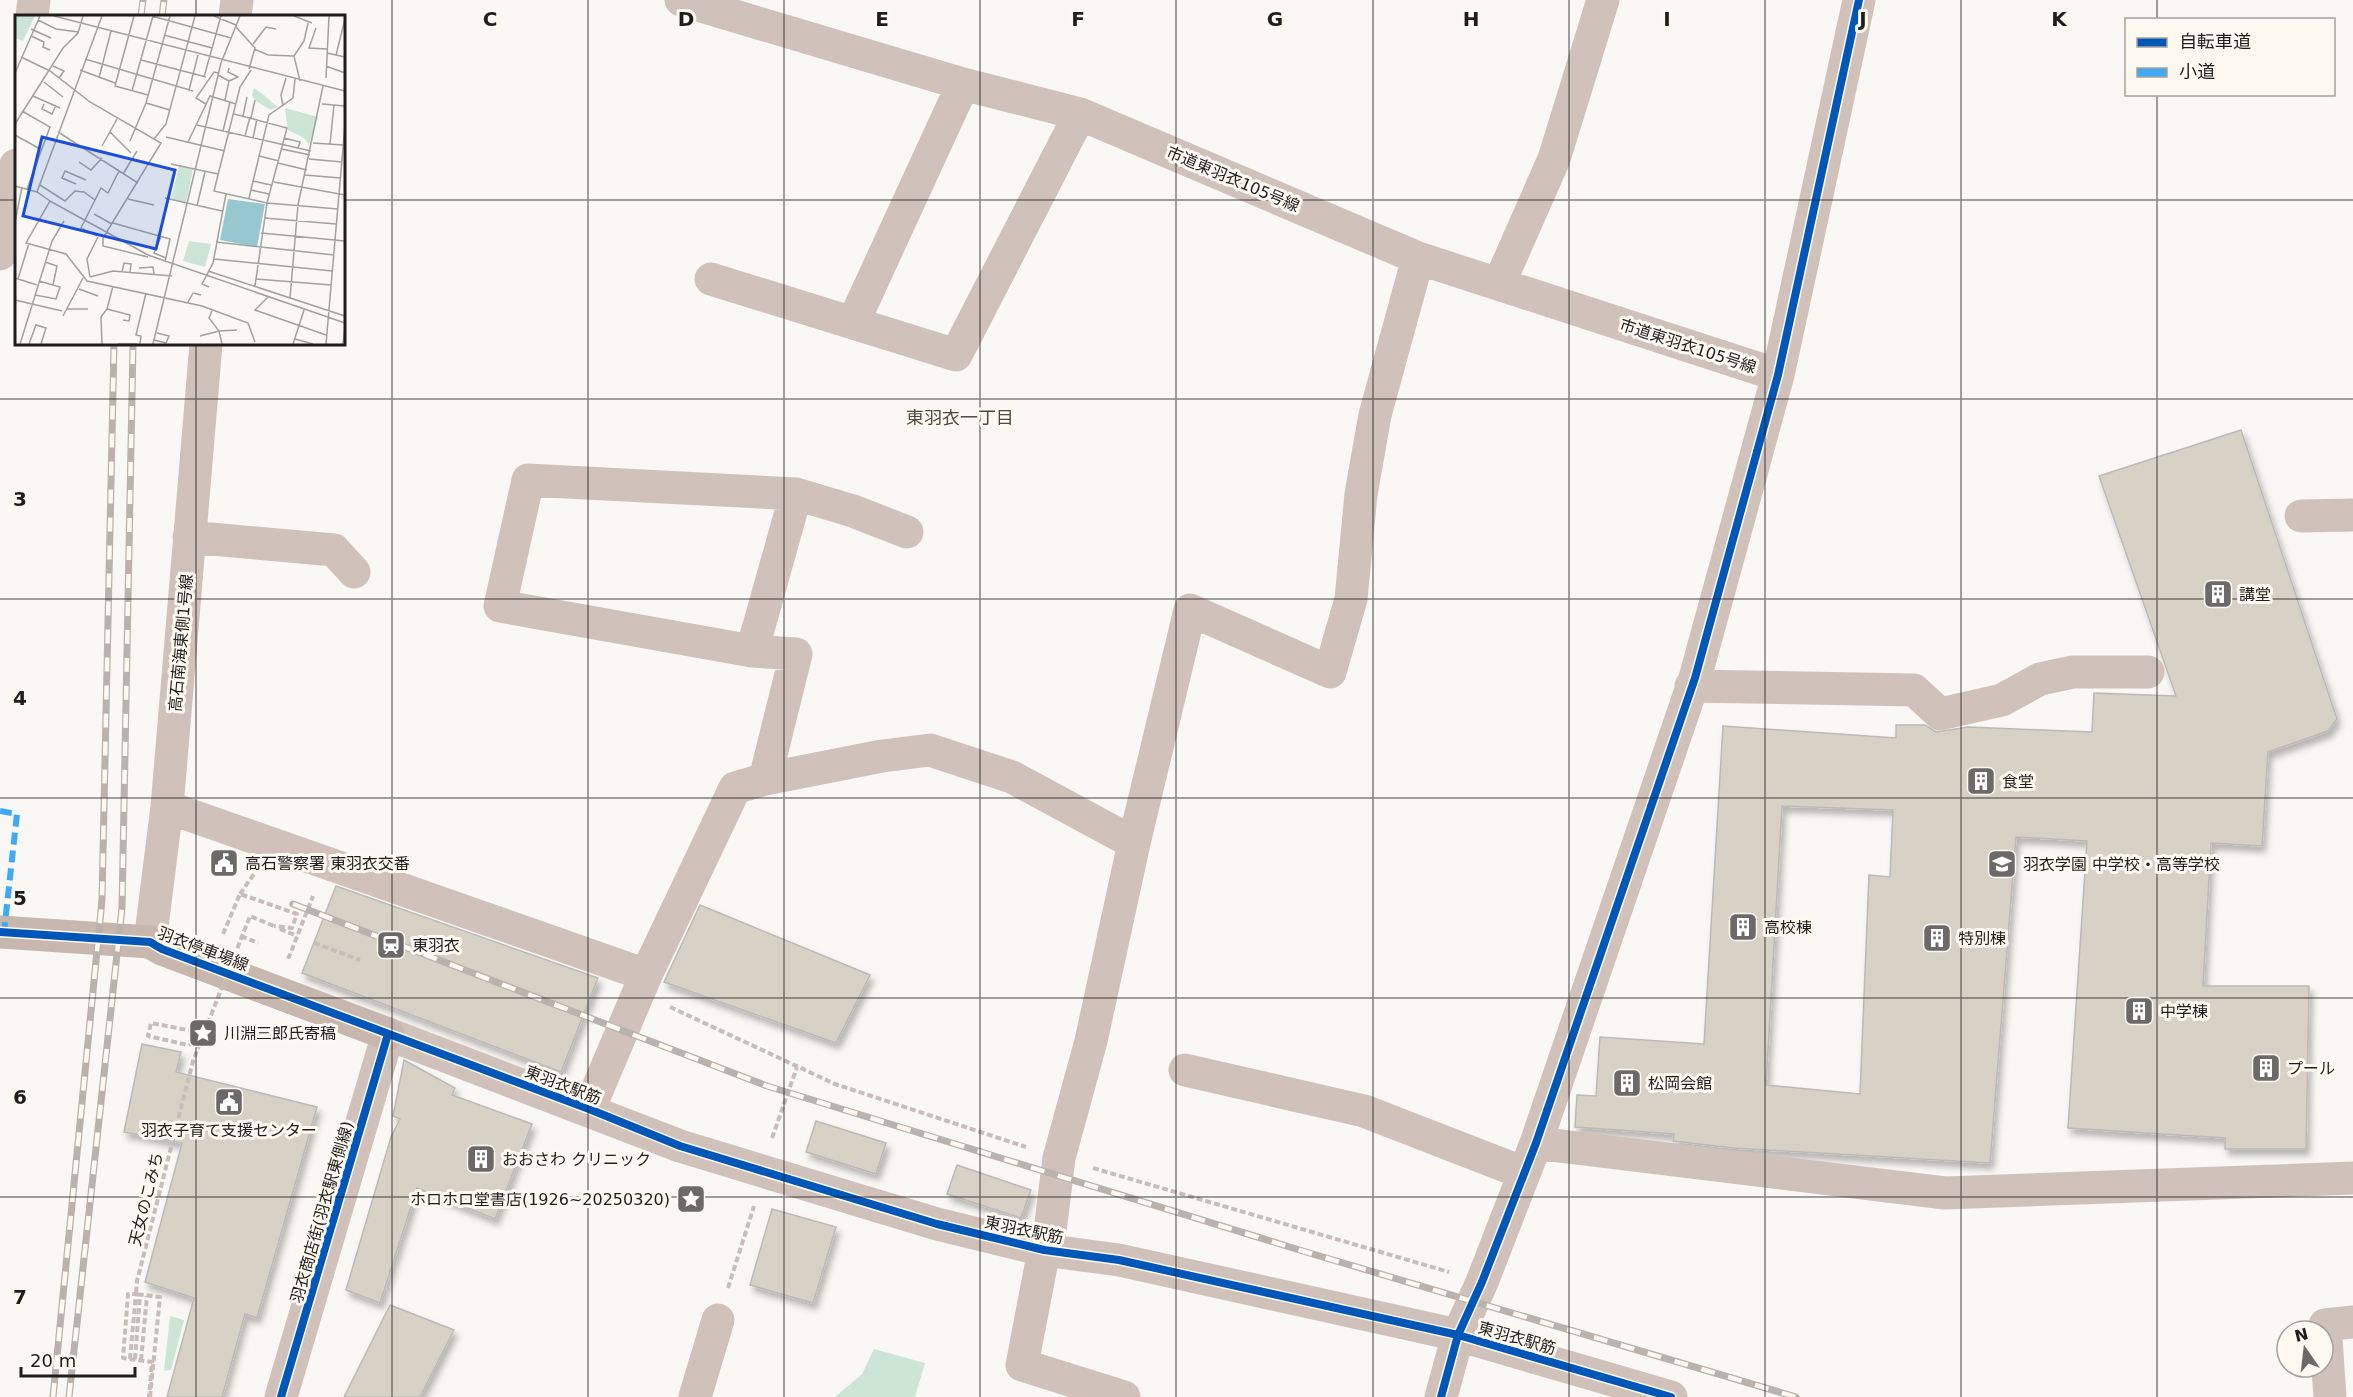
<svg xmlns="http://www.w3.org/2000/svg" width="2353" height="1397" font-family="'DejaVu Sans','Noto Sans JP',sans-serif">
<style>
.green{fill:#cde5d5}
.building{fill:#d8d1c6;stroke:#bcbab8;stroke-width:1.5;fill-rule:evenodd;filter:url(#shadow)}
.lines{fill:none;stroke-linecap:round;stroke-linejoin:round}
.path{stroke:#c7beb9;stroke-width:4;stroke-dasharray:6 3;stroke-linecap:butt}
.minor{stroke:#d0c2bb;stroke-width:33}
.tertiary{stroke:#d0c2bb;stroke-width:33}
.secondary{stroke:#c8b7af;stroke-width:33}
.rail-casing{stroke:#b9b2ad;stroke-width:7}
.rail{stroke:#fdf9f1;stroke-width:4.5;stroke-dasharray:14;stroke-linecap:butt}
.path-bridge{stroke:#c7beb9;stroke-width:4;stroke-dasharray:6 3;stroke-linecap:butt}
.quiet{stroke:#3fa9f5;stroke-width:6;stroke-dasharray:12 6;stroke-linecap:butt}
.cycleway-casing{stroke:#fdf9f1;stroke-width:11}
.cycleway{stroke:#0057b8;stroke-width:8}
.grid{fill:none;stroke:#201e1c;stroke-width:1.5;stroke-opacity:0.55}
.labels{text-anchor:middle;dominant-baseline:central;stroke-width:6;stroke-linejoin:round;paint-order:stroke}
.street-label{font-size:16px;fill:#201e1c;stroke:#fdf9f1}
.poi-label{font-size:16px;fill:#201e1c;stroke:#fdf9f1;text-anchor:start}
.neighbourhood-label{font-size:18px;fill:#4e4b45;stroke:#fdf9f1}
.inset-road{fill:none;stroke:#a3a19e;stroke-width:1.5}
.view{fill:#1d4ed8;fill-opacity:0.15;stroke:#1d4ed8;stroke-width:3}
.inset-edge{fill:none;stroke:#201e1c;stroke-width:3}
.grid-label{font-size:20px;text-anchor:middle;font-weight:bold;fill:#201e1c;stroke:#fdf9f1;stroke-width:6;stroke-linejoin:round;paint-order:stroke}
</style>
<defs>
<filter id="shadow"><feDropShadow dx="3.5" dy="6" stdDeviation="3" flood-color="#0004"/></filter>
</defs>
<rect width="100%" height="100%" fill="#faf8f4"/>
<path class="green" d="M 170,1316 L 184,1320 L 171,1370 L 164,1371 Z
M 874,1349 L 925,1363 L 915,1397 L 835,1397 L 862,1374 Z"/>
<path class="building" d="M 2241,430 L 2337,719 L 2328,731 L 2268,752 L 2262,846 L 2211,843 L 2203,986 L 2309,986 L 2306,1149 L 2225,1149 L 2225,1138 L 2068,1128 L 2087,841 L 2016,837 L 1990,1163 L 1733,1148 L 1673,1141 L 1674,1134 L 1575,1127 L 1577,1095 L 1596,1096 L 1600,1037 L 1704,1044 L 1723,726 L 1896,738 L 1896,725 L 1925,725 L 1936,732 L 1968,727 L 2092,732 L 2094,693 L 2176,696 L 2099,476 ZM 1782,806 L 1893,810 L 1890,877 L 1869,875 L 1860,1094 L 1766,1085 Z
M 336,886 L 598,978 L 561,1072 L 302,973 Z
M 700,905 L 870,975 L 836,1043 L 664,982 Z
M 142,1044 L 181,1052 L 176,1072 L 317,1107 L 257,1318 L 245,1314 L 222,1397 L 167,1397 L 194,1298 L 145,1282 L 182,1143 L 124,1132 Z
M 404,1060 L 455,1088 L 452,1095 L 532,1124 L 495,1219 L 417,1188 L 380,1303 L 346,1290 L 391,1137 L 400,1119 L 393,1116 Z
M 816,1121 L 886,1143 L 876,1174 L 806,1152 Z
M 957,1165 L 1031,1190 L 1021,1218 L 947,1194 Z
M 772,1209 L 836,1227 L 813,1303 L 750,1285 Z
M 390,1305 L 454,1330 L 420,1397 L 344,1397 Z"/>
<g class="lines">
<path class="path" d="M 240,894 L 254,874
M 280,929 L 297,936
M 223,934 L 240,894 L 297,914 L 292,928 L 274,926
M 241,936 L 258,943
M 314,943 L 360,960
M 287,956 L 289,957 L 313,896
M 670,1007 L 835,1084 L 1026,1147
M 203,1033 L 151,1023 L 148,1036 L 188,1045 L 204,1039
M 772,1138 L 797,1067
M 1093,1168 L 1449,1272
M 728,1288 L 754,1206
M 130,1359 L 136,1294 L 128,1294 L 123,1358 L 152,1362 L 149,1397
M 135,1359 L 140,1295
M 141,1360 L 147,1296"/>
<path class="minor" d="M 681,0 L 963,84 L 1080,114 L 1418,258 L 1778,375
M 32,16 L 34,0
M 235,16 L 237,0
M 0,254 L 16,165
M 711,279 L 956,355 L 1080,114
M 1499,284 L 1554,159 L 1603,0
M 853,323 L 963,84
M 2301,516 L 2353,515
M 189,537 L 334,550 L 354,572
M 752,651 L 796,494
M 1691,686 L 1914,690 L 1940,714 L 2002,700 L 2040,679 L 2073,672 L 2148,672
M 765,779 L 796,654 L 752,651 L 500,606 L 528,480 L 796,494 L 853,511 L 907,532
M 167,807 L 646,975 L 735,788 L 765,779 L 882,756 L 930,750 L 1012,777 L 1134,843
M 150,942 L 167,807 L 206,344
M 1185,1070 L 1364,1111 L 1524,1173
M 589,1109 L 646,975
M 1536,1143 L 1945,1193 L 2353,1178
M 1458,1335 L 1671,1397
M 281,1397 L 388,1034
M 695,1397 L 718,1320
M 1124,1397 L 1022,1365 L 1044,1250 L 1050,1231 L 1059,1158 L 1091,1041 L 1134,843 L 1190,610 L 1330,672 L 1351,599 L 1361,494 L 1375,415 L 1418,258
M 1441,1397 L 1458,1335 L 1482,1282 L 1536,1143 L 1695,678 L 1778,375 L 1859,0
M 2330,1397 L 2325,1325 L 2353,1322"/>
<path class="tertiary" d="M 388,1034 L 680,1146 L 937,1224 L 1044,1250 L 1119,1260 L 1458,1335"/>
<path class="secondary" d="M 0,932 L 150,942 L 162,949 L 388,1034"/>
<g class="rail-casing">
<path id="rail" d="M 141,16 L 143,0
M 162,16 L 164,0
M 293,904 L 767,1086 L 1306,1252 L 1796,1397
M 53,1397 L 102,900 L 114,344
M 69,1397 L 122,908 L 133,344"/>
</g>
<use href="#rail" class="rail"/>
<path class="path-bridge" d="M 150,1397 L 160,1297 L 136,1294 L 137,1281 L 193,1061 L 250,916 L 274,926"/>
<path class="quiet" d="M 0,811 L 17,814 L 4,932"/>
<g class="cycleway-casing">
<path id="cycleway" d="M 0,932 L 150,942 L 162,949 L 589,1109 L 680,1146 L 937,1224 L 1044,1250 L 1119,1260 L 1458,1335 L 1671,1397
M 281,1397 L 388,1034
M 1441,1397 L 1458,1335 L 1482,1282 L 1536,1143 L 1695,678 L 1778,375 L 1859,0"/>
</g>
<use href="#cycleway" class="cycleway"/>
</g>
<path class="grid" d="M 196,0 L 196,16M 392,0 L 392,1397M 588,0 L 588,1397M 784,0 L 784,1397M 980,0 L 980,1397M 1176,0 L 1176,1397M 1373,0 L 1373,1397M 1569,0 L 1569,1397M 1765,0 L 1765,1397M 1961,0 L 1961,1397M 2157,0 L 2157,20M 2157,94 L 2157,1397M 0,200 L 16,200M 344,200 L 2353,200M 196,344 L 196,1397M 0,399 L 2353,399M 0,599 L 2353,599M 0,798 L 2353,798M 0,998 L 2353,998M 0,1197 L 2353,1197"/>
<defs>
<g id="building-square" transform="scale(1.5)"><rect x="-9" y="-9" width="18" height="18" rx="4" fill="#6c6a68" stroke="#fdf9f1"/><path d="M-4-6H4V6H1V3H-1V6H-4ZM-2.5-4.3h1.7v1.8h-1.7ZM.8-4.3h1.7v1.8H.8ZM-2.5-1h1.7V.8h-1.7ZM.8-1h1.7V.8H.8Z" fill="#fff"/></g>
<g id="civic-square" transform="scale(1.5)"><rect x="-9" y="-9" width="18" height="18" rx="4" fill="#6c6a68" stroke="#fdf9f1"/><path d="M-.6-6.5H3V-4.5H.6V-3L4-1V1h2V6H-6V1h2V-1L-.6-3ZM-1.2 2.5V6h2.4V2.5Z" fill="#fff"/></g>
<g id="school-square" transform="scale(1.5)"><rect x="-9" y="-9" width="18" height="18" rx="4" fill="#6c6a68" stroke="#fdf9f1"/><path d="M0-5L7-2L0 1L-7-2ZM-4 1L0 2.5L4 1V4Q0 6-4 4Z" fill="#fff"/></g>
<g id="station-square" transform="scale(1.5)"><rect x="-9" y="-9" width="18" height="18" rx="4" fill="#6c6a68" stroke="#fdf9f1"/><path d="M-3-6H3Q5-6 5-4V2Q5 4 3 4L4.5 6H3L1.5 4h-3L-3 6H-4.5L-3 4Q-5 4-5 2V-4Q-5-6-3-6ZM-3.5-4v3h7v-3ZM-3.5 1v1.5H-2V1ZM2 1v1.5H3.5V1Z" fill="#fff"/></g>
<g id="sight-square" transform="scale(1.5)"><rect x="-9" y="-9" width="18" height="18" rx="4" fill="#6c6a68" stroke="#fdf9f1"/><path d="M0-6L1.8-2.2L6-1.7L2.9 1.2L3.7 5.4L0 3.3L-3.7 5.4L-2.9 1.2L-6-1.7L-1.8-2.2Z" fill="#fff"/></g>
</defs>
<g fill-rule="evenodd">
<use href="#building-square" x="2218" y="594"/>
<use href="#building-square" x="1981" y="781"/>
<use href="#civic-square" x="224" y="863"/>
<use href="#school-square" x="2002" y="864"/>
<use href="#building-square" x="1743" y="927"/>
<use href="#building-square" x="1937" y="938"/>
<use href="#station-square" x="391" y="945"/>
<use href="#building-square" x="2139" y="1011"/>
<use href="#sight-square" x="203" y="1033"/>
<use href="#building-square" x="2266" y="1068"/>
<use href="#building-square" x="1627" y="1083"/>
<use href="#civic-square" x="229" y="1102"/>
<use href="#building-square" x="481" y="1159"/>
<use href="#sight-square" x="691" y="1199"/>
</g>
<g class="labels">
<g class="street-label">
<text transform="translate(1233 179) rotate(23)">市道東羽衣105号線</text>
<text transform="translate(1688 346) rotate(18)">市道東羽衣105号線</text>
<text transform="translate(181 643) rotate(-85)">高石南海東側1号線</text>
<text transform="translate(203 949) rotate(21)">羽衣停車場線</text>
<text transform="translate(563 1085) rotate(21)">東羽衣駅筋</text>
<text transform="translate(146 1199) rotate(-76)">天女のこみち</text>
<text transform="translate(322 1212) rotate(-74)">羽衣商店街(羽衣駅東側線)</text>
<text transform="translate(1024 1230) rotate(12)">東羽衣駅筋</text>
<text transform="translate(1517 1338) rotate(16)">東羽衣駅筋</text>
</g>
<g class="poi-label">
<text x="2239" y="594">講堂</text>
<text x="2002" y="781">食堂</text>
<text x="245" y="863">高石警察署 東羽衣交番</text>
<text x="2023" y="864">羽衣学園 中学校・高等学校</text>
<text x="1764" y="927">高校棟</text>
<text x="1958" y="938">特別棟</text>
<text x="412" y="945">東羽衣</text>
<text x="2160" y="1011">中学棟</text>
<text x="224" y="1033">川淵三郎氏寄稿</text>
<text x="2287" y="1068">プール</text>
<text x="1648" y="1083">松岡会館</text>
<text x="229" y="1130" text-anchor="middle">羽衣子育て支援センター</text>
<text x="502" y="1159">おおさわ クリニック</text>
<text x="670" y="1199" text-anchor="end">ホロホロ堂書店(1926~20250320)</text>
</g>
<g class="neighbourhood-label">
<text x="960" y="417">東羽衣一丁目</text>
</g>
</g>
<g transform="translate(15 15)">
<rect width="330" height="330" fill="#faf8f4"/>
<path d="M 0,1 L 20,1 L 8,26 L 0,23 ZM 239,73 L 249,80 L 262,92 L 256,95 L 241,86 L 237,81 ZM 270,93 L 303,102 L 294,130 L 289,123 L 273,115 ZM 164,151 L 178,154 L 171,188 L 156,184 ZM 174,226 L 196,229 L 190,252 L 168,246 Z" fill="#cde5d5"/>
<path d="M 213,184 L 250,189 L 242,232 L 205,225 Z" fill="#97c8d0"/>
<path class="inset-road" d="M 39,1 L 330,76M 119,1 L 100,71 L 133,80M 137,1 L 216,23M 199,1 L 221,10M 279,1 L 297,8M 23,5 L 41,14 L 63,17M 221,12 L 240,33 L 234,54M 301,13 L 294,33 L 312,34M 16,14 L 36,23M 149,20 L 197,33M 16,21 L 29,27 L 28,32 L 35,35M 238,29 L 251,12 L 261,14M 239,34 L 253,40 L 279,41M 312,38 L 330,42M 321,40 L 330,4M 6,42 L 35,56 L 75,87 L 146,128 L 88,223 L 88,231 L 133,242M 70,44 L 178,76M 126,45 L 191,62M 38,51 L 49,56 L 44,63M 311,51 L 330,58M 214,53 L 213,57 L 223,62 L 214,66M 65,55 L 100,68M 236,55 L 225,72 L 199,176 L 252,188 L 323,194M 0,58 L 25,1M 203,60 L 214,66 L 210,85M 189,62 L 206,1M 84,63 L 96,16M 311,63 L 314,1M 285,66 L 279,41 L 289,26 L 293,8M 29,67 L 48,82M 174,75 L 183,40M 117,76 L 138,1M 18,81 L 45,93M 131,88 L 155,95M 29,89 L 27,94 L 37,99 L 41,90M 191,89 L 181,83 L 199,57 L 203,58M 307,89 L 330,91M 268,91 L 266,80 L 271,63M 7,96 L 35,112 L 12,174M 219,99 L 272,113 L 252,188 L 240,271M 228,101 L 232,82M 236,103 L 240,85M 0,109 L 48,33 L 63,18 L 68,1M 182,110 L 296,136M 208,116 L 215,87M 43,117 L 123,168M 95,117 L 116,138M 0,120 L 25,134M 230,121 L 235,102M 151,122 L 210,136M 238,123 L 242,104M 269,123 L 285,127 L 283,133M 139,124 L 151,109 L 180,1M 115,126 L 131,88 L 155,1M 173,127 L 195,81 L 221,89M 298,128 L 328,130M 315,129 L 319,90M 87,131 L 102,104M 267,134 L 295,140M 244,141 L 264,146M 294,144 L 327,147M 64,147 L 76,155 L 87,143M 263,148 L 292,155M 156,149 L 203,159M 108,159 L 122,136M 290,160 L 325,163M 238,166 L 256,170M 259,167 L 330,180M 61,169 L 47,163 L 50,156 L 71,165M 25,170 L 50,186 L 60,176 L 69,177 L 80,185M 0,171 L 22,177 L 35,186M 236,175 L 254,179M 22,177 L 87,1M 150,183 L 207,196M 234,183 L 254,100 L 278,83 L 280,64M 113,184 L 139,190M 182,191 L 190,157M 79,199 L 97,209M 249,203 L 321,209M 0,207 L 7,172M 98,208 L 155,224 L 150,247M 246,218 L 330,226M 82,221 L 66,213 L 86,173 L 93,178 L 104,156M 146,222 L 139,238 L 151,243M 201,227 L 319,240M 199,244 L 317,256M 30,247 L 42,251 L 38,270M 124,253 L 138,252 L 139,259M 193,256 L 330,301M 107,257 L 109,248 L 116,249 L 115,258M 75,262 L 98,256 L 157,261M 75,262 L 72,244 L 83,222M 0,263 L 22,270M 3,264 L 14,228M 241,264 L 316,270M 194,272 L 187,269 L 198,248 L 211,179M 64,274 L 83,281M 20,280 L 41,284 L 45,272 L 24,266M 253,282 L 240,295 L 311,320M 275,283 L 283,190 L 308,71M 0,285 L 47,296M 173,287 L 178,278 L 186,280M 52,294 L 73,294M 92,294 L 115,300 L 114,306 L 108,305M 48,301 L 68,263M 185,321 L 204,316 L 194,303 L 197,296M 280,324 L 298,329M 139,325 L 151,328 L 154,321 L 142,318M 240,327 L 233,308 L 187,291 L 72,266 L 51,239 L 11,228 L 35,186 L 133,240 L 330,308M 5,329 L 37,226 L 49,206M 14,329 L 21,310 L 31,313 L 26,329M 87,329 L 86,302 L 92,294 L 98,271M 103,329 L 122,329M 125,329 L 126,321 L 121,320 L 131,278M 138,329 L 206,48 L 225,1M 207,329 L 204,316 L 222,315M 278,329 L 289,295M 311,329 L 330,110M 328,329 L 330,311"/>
<path class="view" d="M 27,122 L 160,155 L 141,234 L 8,201 Z"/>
<rect width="330" height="330" class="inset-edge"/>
</g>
<g class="grid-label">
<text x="490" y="26">C</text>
<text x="686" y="26">D</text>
<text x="882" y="26">E</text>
<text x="1078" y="26">F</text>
<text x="1275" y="26">G</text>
<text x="1471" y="26">H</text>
<text x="1667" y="26">I</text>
<text x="1863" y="26">J</text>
<text x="2059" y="26">K</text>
<text x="20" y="506">3</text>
<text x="20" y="705">4</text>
<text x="20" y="905">5</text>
<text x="20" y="1104">6</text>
<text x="20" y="1304">7</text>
</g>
<rect x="2125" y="18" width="210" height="78" fill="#fdf9f1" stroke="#a5a19c" stroke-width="1.5"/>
<rect x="2137" y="38" width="30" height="9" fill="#0057b8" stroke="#a5a19c" stroke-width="1.5"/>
<text x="2179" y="48" font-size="18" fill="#201e1c">自転車道</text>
<rect x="2137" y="68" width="30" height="9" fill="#3fa9f5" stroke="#a5a19c" stroke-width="1.5"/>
<text x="2179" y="78" font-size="18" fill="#201e1c">小道</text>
<g transform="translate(2305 1349) rotate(346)"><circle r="28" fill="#fdf9f1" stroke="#a5a19c" stroke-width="1.5"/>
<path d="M0-4.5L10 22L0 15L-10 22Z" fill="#6c6a68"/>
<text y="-9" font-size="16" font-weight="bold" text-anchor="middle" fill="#201e1c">N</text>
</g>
<path d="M21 1367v9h114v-9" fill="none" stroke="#201e1c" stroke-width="3"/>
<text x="30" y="1367" font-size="18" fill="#201e1c" stroke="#fdf9f1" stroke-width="4.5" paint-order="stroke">20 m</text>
</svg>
